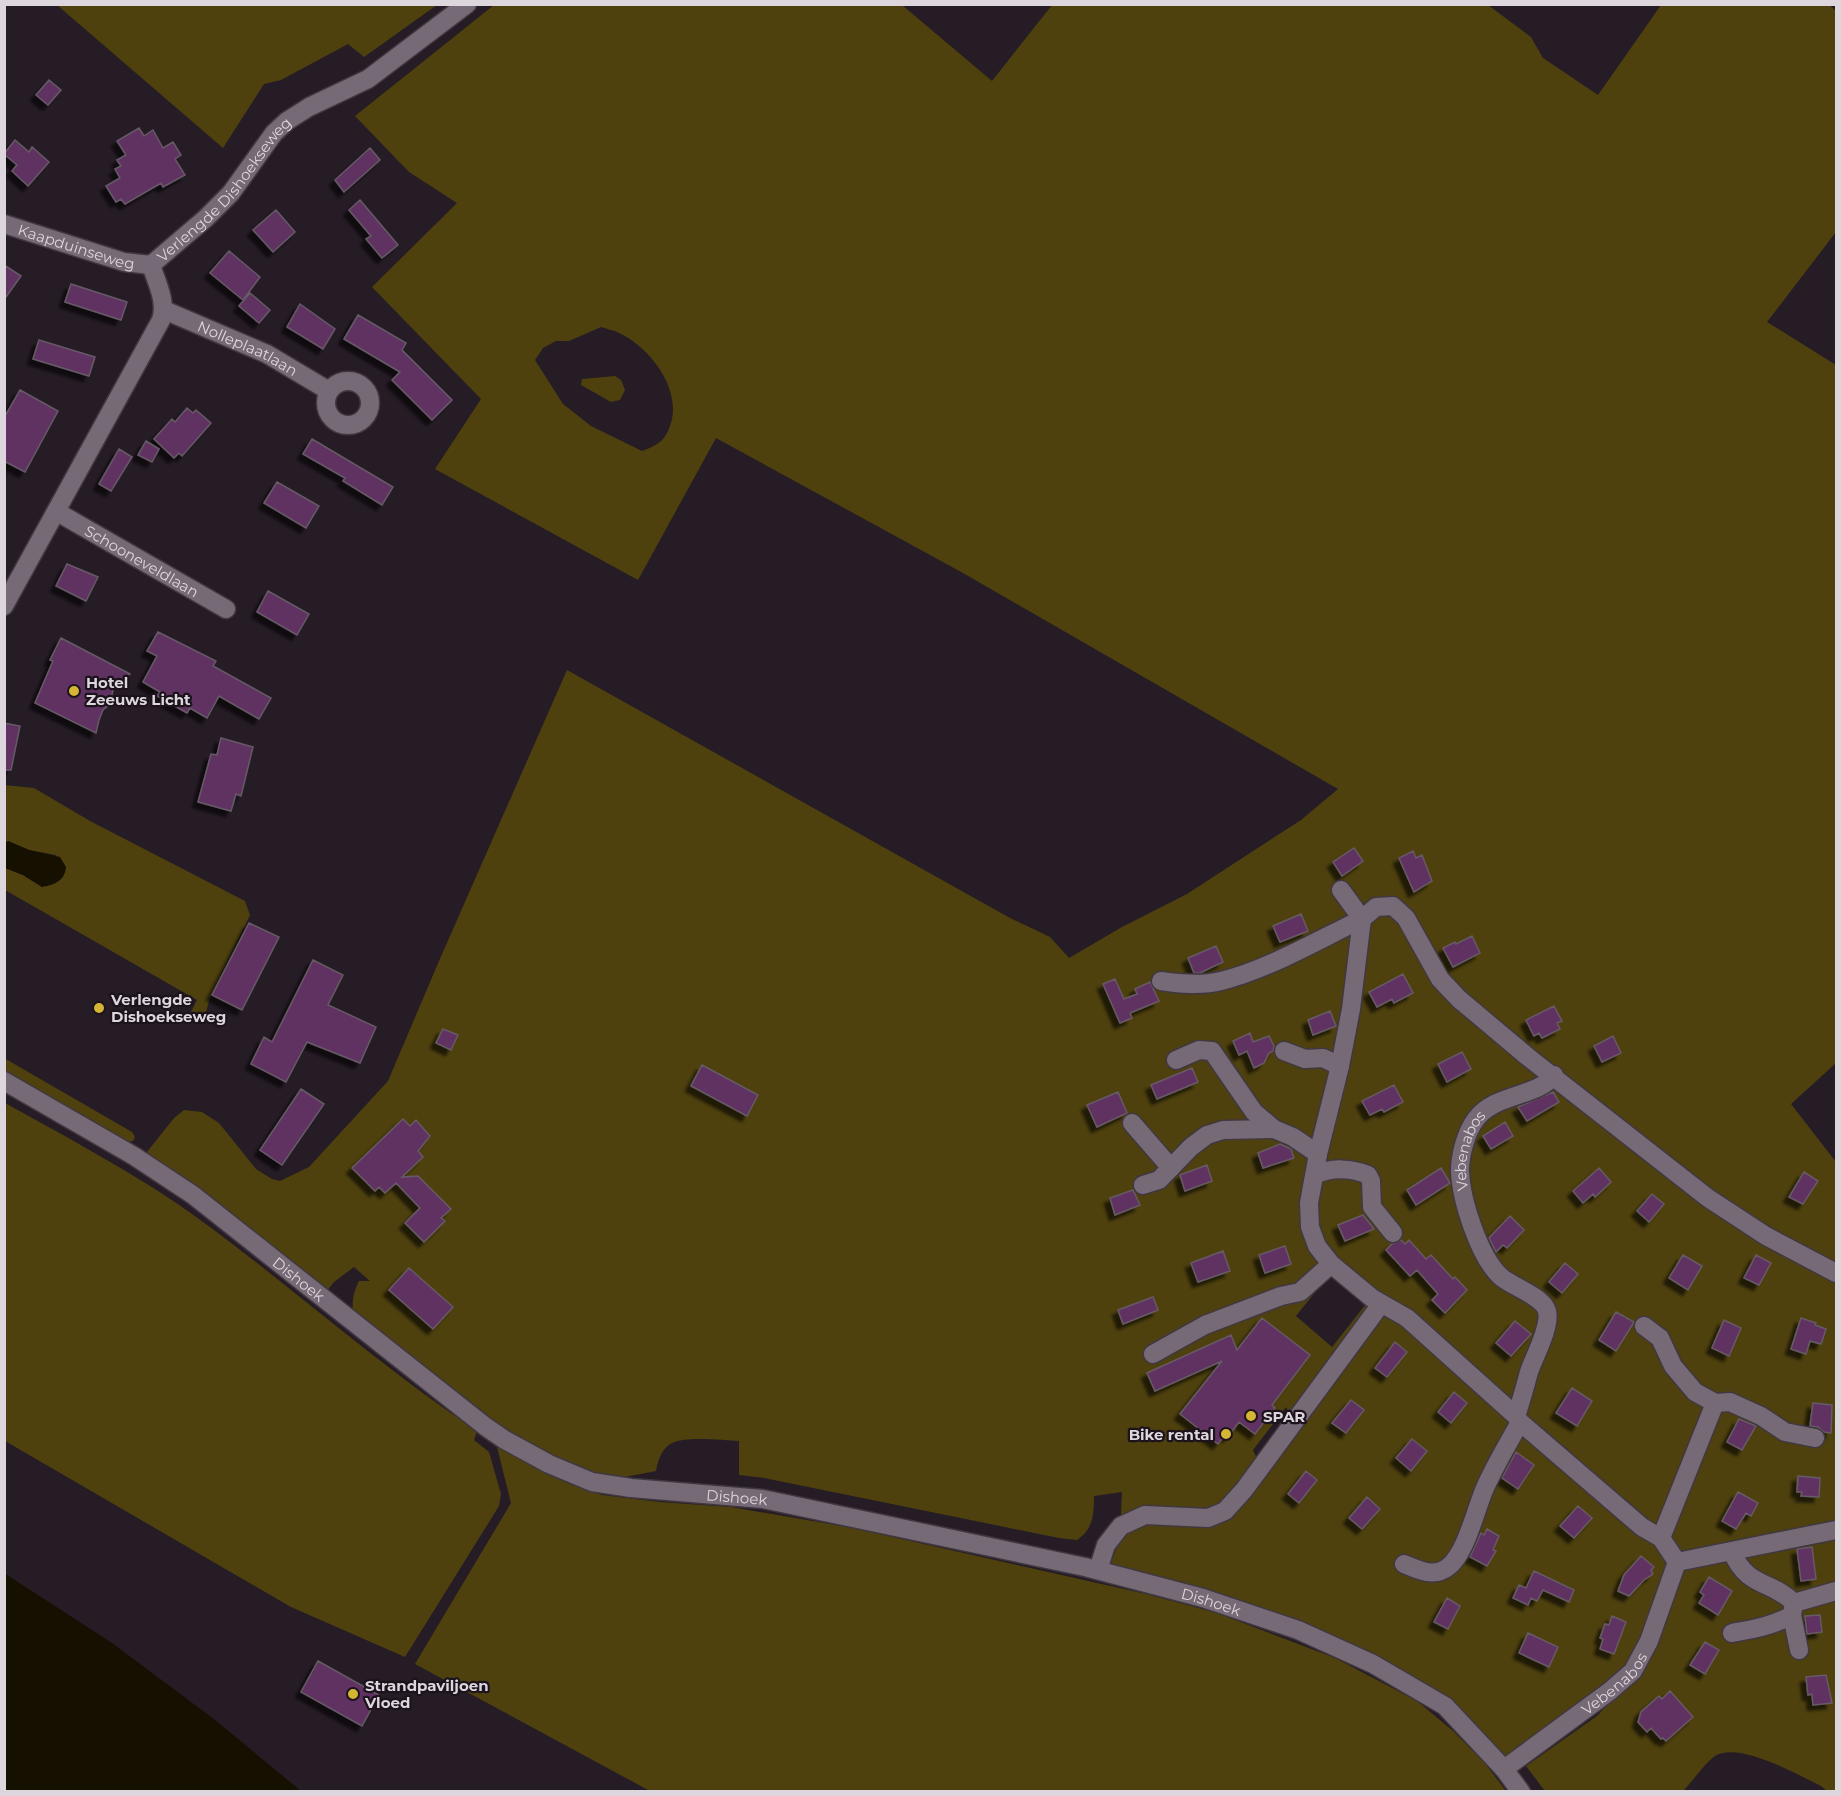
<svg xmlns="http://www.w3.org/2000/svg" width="1841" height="1796" font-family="Montserrat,sans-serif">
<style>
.green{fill:#4e410e;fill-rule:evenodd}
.water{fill:#161000}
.building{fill:#603162;stroke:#665a66;stroke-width:1.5;filter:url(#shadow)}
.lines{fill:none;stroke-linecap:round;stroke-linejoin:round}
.minor-casing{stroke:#403840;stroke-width:21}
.minor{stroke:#776a77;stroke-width:18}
.poi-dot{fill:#d5b534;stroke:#1c131d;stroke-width:2}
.labels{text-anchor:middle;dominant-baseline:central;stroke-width:4.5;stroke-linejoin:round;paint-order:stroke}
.street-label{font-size:15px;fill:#ddd6dd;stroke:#1c131d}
.poi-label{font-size:15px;font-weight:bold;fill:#ddd6dd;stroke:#1c131d;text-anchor:start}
</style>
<defs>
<filter id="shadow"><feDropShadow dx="-5.5" dy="5.5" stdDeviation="1.5" flood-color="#0009"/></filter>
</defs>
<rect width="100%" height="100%" fill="#261c26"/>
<path class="green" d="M 1828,4 L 1836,11 L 1836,232 L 1767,322 L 1836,365 L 1836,1063 L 1791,1104 L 1836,1162 L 1836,1791 L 1827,1791 L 1821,1786 C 1798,1775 1739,1741 1715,1756 C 1706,1762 1691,1783 1683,1791 L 1545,1791 L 1526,1766 L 1597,1716 L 1608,1704 L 1603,1688 L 1507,1760 C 1489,1739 1470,1715 1447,1699 C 1392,1660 1329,1636 1267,1613 C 1215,1594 1164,1577 1110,1565 L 1120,1539 L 1122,1492 L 1094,1496 C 1094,1515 1093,1529 1077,1540 L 1059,1538 L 764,1478 L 739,1475 L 739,1441 C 724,1440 685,1436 672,1443 C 661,1449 658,1461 656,1471 L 620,1478 L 596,1473 L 576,1468 L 513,1435 L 469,1405 L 353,1314 C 352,1301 353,1293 359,1281 L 370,1281 L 354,1267 L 334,1282 L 325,1293 L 143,1157 L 174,1118 L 184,1110 L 202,1112 L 219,1123 L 256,1169 L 272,1179 L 280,1181 L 309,1167 L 388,1081 L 439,961 L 567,670 L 1010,918 L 1050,937 L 1069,958 L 1122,927 L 1187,894 L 1301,820 L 1338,789 L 963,573 L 716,438 L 638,580 L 435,469 L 481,399 L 372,287 L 457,203 L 409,172 L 355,116 L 494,5 L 902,5 L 992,81 L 1052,5 L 1488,5 L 1531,37 L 1543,58 L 1598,95 L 1661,5 ZM 601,327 C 607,329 613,330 619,333 C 648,346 679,385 672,419 C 667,439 661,444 642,451 L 591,426 L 563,404 L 535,360 L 543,348 L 556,341 L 569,341 ZM 1329,1275 L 1366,1304 L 1332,1347 L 1296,1316 ZM 1286,1407 L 1296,1428 L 1263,1472 L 1253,1450 Z
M 57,5 L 437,5 L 364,57 L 348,44 L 281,80 L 264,84 L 223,148 Z
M 615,376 L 621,380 L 625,390 L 620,400 L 611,402 L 581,385 L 582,379 Z
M 5,785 L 34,788 L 90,821 L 245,901 L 250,915 L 211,995 L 203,1022 L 189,1016 L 197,1000 L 5,890 L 5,868 L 23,875 L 42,887 L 56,855 L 29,850 L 8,841 L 5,843 Z
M 4,1058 L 132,1132 L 135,1137 L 133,1141 L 128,1142 L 122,1140 L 5,1071 Z
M 5,1103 C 75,1142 146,1179 210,1227 C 300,1294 384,1369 477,1431 L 474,1440 L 489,1452 L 501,1494 L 499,1506 L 405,1657 L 291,1607 L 5,1441 Z
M 496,1443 L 567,1483 L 602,1495 L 660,1502 L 731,1507 L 853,1528 L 1146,1594 L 1217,1613 L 1335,1658 L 1417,1701 L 1452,1730 L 1484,1762 L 1506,1791 L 650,1791 L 415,1664 L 511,1503 Z"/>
<path class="water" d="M 8,841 L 29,850 L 60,857 L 66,867 C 65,881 54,885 42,887 L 23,875 L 5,868 L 5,843 Z
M 4,1573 L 112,1643 L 215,1720 L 301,1791 L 5,1791 Z"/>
<path class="building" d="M 49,80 L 61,90 L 48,105 L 36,95 Z
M 139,128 L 144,136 L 153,130 L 163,148 L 173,142 L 181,155 L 175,159 L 185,175 L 163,187 L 161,183 L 125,204 L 121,199 L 116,202 L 106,186 L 120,178 L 115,169 L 121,166 L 117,160 L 126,155 L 117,141 Z
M 15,140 L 29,152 L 32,147 L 49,162 L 28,186 L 12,171 L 17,165 L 4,154 Z
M 370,148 L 380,160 L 344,192 L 335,180 Z
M 360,200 L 398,245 L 382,258 L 366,239 L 371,236 L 349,210 Z
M 276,210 L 295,232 L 273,252 L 253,230 Z
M 229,251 L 260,277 L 243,300 L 210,273 Z
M 4,265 L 21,276 L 4,300 Z
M 71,284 L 127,302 L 121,320 L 65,302 Z
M 250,293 L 270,310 L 259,323 L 239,306 Z
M 300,304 L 335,329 L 323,349 L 287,327 Z
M 358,315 L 406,343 L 402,350 L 452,400 L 432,420 L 392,380 L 400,372 L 344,339 Z
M 39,340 L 95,357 L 89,376 L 33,359 Z
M 20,390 L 58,411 L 25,472 L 4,461 L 4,418 Z
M 187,408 L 193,413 L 196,410 L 211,423 L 182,456 L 179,453 L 174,458 L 154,439 L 172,419 L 175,422 Z
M 312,439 L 393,487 L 382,505 L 343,481 L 345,478 L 303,454 Z
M 146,441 L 159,449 L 152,462 L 138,455 Z
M 119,449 L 132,457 L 111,491 L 99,484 Z
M 277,482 L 319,506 L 306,528 L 264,503 Z
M 67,564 L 98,577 L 86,601 L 56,586 Z
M 268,591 L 309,614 L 297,635 L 257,612 Z
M 158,632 L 216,661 L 213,666 L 271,698 L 259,719 L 219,696 L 207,718 L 190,708 L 187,713 L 157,696 L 160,692 L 143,682 L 157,656 L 147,651 Z
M 61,638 L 130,674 L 114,687 L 109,705 L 103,710 L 99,720 L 96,733 L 35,703 L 53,661 L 50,660 Z
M 4,723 L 20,726 L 11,770 L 4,770 Z
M 221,738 L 253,747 L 241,796 L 236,794 L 231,811 L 198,802 L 211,754 L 217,755 Z
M 1354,848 L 1363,861 L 1342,876 L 1333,862 Z
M 1413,851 L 1416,858 L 1422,855 L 1432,881 L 1414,892 L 1399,858 Z
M 1301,914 L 1308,931 L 1280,942 L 1273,926 Z
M 249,923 L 279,937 L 242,1010 L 212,995 Z
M 1472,936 L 1480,953 L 1453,967 L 1443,948 L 1455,942 L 1456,944 Z
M 1216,946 L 1223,962 L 1200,973 L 1194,973 L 1188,958 Z
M 313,960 L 343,975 L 328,1005 L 376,1027 L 360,1063 L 307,1042 L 286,1082 L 251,1064 L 264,1037 L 272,1042 Z
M 1403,974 L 1413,993 L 1394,1003 L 1392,999 L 1377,1007 L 1369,992 Z
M 1115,979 L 1124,999 L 1137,994 L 1135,989 L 1150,982 L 1159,1001 L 1130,1013 L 1132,1018 L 1120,1023 L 1103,984 Z
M 1554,1006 L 1562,1021 L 1557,1023 L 1560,1029 L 1542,1038 L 1539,1033 L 1534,1036 L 1526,1020 Z
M 1330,1011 L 1336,1026 L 1313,1035 L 1308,1020 Z
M 443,1029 L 458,1035 L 451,1050 L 436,1043 Z
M 1250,1033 L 1253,1042 L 1269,1036 L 1274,1046 L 1273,1051 L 1269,1053 L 1264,1063 L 1254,1068 L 1247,1051 L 1239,1055 L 1233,1041 Z
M 1613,1036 L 1621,1053 L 1602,1062 L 1594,1046 Z
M 1462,1052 L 1471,1069 L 1447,1082 L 1438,1064 Z
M 702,1065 L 758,1095 L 747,1116 L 691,1086 Z
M 1192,1068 L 1198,1082 L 1157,1099 L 1151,1085 Z
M 1394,1085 L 1403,1102 L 1384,1112 L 1382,1109 L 1370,1115 L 1362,1101 Z
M 301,1089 L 324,1104 L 282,1165 L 260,1150 Z
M 1118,1092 L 1127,1113 L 1097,1127 L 1087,1105 Z
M 1553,1092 L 1559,1102 L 1527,1121 L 1518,1107 Z
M 403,1119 L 410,1126 L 416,1120 L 430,1136 L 418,1151 L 423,1157 L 402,1177 L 418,1176 L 451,1209 L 441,1218 L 445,1221 L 424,1242 L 405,1223 L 420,1208 L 396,1183 L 385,1193 L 379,1187 L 375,1191 L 352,1168 Z
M 1505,1122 L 1513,1136 L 1491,1149 L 1483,1136 Z
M 1280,1144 L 1291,1149 L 1294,1158 L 1263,1168 L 1258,1153 Z
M 1207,1165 L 1212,1181 L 1185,1191 L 1180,1175 Z
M 1441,1168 L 1450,1183 L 1416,1205 L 1407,1190 Z
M 1599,1168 L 1611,1182 L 1595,1197 L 1593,1194 L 1583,1203 L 1573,1191 Z
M 1804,1172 L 1818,1181 L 1803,1204 L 1789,1197 Z
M 1133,1190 L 1140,1205 L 1115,1215 L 1110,1198 Z
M 1652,1194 L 1664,1204 L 1649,1222 L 1637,1211 Z
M 1363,1215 L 1374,1229 L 1345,1241 L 1338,1225 Z
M 1510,1216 L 1524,1230 L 1507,1248 L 1503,1245 L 1496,1252 L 1489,1238 Z
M 1401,1240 L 1405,1244 L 1409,1240 L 1426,1259 L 1431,1255 L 1453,1279 L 1455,1277 L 1467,1290 L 1445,1313 L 1432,1300 L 1438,1294 L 1417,1270 L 1410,1276 L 1386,1250 L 1392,1244 Z
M 1285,1246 L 1291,1264 L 1265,1273 L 1259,1255 Z
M 1223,1251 L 1230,1271 L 1198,1282 L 1191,1263 Z
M 1683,1255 L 1702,1266 L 1688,1290 L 1669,1278 Z
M 1756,1255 L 1771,1263 L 1759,1285 L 1744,1278 Z
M 1565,1263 L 1578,1274 L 1562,1293 L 1549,1282 Z
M 409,1268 L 453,1307 L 433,1329 L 389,1290 Z
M 1153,1297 L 1158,1310 L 1123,1324 L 1118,1310 Z
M 1616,1312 L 1634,1322 L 1616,1351 L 1599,1340 Z
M 1262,1318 L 1310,1355 L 1272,1405 L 1275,1408 L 1255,1434 L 1239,1422 L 1228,1437 L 1225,1435 L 1218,1444 L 1180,1414 L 1222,1361 L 1155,1391 L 1147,1373 L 1231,1335 L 1237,1350 Z
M 1801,1318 L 1816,1323 L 1815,1325 L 1826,1329 L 1821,1344 L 1810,1341 L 1806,1354 L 1791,1349 Z
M 1724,1320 L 1741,1328 L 1729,1356 L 1712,1348 Z
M 1515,1321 L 1531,1334 L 1511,1356 L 1496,1343 Z
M 1395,1342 L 1407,1352 L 1387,1377 L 1375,1368 Z
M 1572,1388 L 1592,1401 L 1577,1426 L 1556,1413 Z
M 1454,1392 L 1467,1403 L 1451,1423 L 1438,1412 Z
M 1351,1400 L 1364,1410 L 1346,1433 L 1332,1423 Z
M 1813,1403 L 1832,1405 L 1831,1433 L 1824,1432 L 1818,1427 L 1810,1426 Z
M 1739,1419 L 1756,1426 L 1742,1450 L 1727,1442 Z
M 1412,1439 L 1427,1451 L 1411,1471 L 1396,1458 Z
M 1516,1452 L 1534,1465 L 1518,1489 L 1502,1478 Z
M 1306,1471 L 1317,1480 L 1299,1503 L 1288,1494 Z
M 1798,1476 L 1820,1478 L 1819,1497 L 1801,1496 L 1802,1492 L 1797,1492 Z
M 1738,1492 L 1758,1503 L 1751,1516 L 1746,1513 L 1736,1529 L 1722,1521 Z
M 1367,1497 L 1380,1509 L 1362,1529 L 1349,1518 Z
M 1578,1506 L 1592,1518 L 1574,1538 L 1560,1526 Z
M 1487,1529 L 1499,1536 L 1493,1550 L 1496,1551 L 1487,1566 L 1470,1557 L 1481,1533 L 1484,1535 Z
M 1812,1547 L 1816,1579 L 1801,1581 L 1797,1549 Z
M 1641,1556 L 1654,1567 L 1651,1570 L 1653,1574 L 1644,1580 L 1629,1596 L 1618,1591 L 1624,1575 Z
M 1534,1571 L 1574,1590 L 1569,1602 L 1543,1590 L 1537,1601 L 1531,1598 L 1528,1605 L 1513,1598 L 1519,1585 L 1526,1588 Z
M 1709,1577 L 1732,1591 L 1718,1615 L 1699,1603 L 1704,1595 L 1700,1592 Z
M 1447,1598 L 1460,1606 L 1448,1629 L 1434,1622 Z
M 1820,1615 L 1822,1632 L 1807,1634 L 1805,1616 Z
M 1612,1616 L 1626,1622 L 1614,1654 L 1600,1649 L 1603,1639 L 1600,1638 L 1605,1624 L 1609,1625 Z
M 1528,1633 L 1558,1647 L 1549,1667 L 1519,1653 Z
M 1705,1642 L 1719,1650 L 1705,1674 L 1690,1665 Z
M 318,1661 L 379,1695 L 362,1726 L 301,1692 Z
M 1826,1675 L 1832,1703 L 1813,1705 L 1812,1694 L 1808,1695 L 1806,1677 Z
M 1670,1691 L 1693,1717 L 1666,1741 L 1663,1738 L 1661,1739 L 1651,1728 L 1647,1732 L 1638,1722 L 1641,1712 L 1659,1696 L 1662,1699 Z"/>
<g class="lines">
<g class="minor-casing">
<g id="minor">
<path id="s1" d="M 4,224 L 124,262 L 151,265"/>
<path id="s2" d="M 164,310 L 267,354 L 329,391"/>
<circle cx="348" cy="403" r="22"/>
<path id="s3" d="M 57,512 L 226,609"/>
<path id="s4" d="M 4,606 L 161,320 C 167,302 157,283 151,265 L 206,218 L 231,193 L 274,133 L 287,121 L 309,107 L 368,79 L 467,4"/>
<path d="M 1341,890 L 1362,919 L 1351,1009 L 1340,1066 L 1318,1154 L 1309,1203 L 1310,1227 L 1317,1246 L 1331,1264 L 1372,1298 L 1407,1318 L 1516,1416 L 1520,1422 L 1642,1527 L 1661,1538 L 1677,1562 L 1836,1530"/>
<path d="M 1161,981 C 1181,984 1201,986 1221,981 C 1267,970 1318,940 1362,919 L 1376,907 L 1393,906 L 1406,918 L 1440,979 L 1459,999 L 1528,1057 L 1708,1198 L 1766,1236 L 1836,1273"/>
<path d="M 1284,1051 L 1305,1059 L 1323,1058 L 1340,1066"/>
<path d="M 1176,1060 L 1199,1050 L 1212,1051 L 1254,1112 L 1274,1129"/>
<path id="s5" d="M 4,1081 L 134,1156 L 193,1195 L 486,1427 L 505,1440 L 549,1464 L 592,1482 L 631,1488 L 763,1499 L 1085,1567 L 1203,1598 L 1298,1630 L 1373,1664 L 1445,1706 L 1504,1769 L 1521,1792"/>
<path d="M 1132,1123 L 1171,1168"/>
<path d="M 1315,1175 C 1331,1167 1351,1168 1368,1175 L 1371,1181 L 1372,1207 L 1393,1233"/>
<path d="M 1143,1185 L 1159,1180 L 1191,1147 L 1207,1135 L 1223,1130 L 1274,1129 L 1293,1137 L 1318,1154"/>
<path d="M 1644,1326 L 1660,1338 L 1673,1366 L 1695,1392 L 1715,1403 L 1730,1402 L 1761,1416 L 1785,1432 L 1815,1438"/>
<path d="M 1153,1354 L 1205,1325 L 1281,1296 L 1300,1292 L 1331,1264"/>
<path id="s6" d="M 1516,1416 C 1521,1402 1525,1387 1529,1372 C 1534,1357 1551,1327 1547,1311 C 1543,1296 1512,1287 1500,1276 C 1479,1256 1461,1200 1460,1171 C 1460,1155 1466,1132 1476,1119 C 1495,1093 1539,1097 1554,1075"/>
<path d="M 1661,1538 L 1715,1403"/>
<path d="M 1732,1552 C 1748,1589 1772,1580 1794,1603 L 1836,1591"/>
<path d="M 1404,1564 C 1418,1570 1434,1578 1448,1567 C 1466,1554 1476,1508 1485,1488 C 1495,1465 1508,1444 1520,1422"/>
<path d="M 1098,1570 L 1106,1545 L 1121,1526 L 1145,1515 L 1208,1518 L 1225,1511 L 1244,1490 L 1381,1304"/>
<path d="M 1792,1615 L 1799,1650"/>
<path d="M 1732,1633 C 1753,1629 1773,1626 1792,1615 L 1794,1603"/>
<path id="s7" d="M 1504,1769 L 1610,1691 L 1633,1671 L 1649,1641 L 1677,1562"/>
</g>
</g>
<use href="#minor" class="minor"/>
</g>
<g class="poi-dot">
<circle cx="74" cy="691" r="6"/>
<circle cx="99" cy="1008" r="6"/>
<circle cx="1251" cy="1416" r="6"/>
<circle cx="1226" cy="1434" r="6"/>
<circle cx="353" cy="1694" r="6"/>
</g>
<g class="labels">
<g class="street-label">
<text stroke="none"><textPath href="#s4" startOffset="489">Verlengde Dishoekseweg</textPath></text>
<text stroke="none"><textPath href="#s1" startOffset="76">Kaapduinseweg</textPath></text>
<text stroke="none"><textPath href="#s2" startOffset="92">Nolleplaatlaan</textPath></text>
<text stroke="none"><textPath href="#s3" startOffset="98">Schooneveldlaan</textPath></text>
<text stroke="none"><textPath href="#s6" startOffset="306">Vebenabos</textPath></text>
<text stroke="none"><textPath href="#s5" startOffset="356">Dishoek</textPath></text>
<text stroke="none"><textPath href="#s5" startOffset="860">Dishoek</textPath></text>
<text stroke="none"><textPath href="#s5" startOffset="1346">Dishoek</textPath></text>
<text stroke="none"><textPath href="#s7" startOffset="140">Vebenabos</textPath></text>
</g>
<g class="poi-label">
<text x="86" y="682">Hotel<tspan x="86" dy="17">Zeeuws Licht</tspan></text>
<text x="111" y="999">Verlengde<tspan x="111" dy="17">Dishoekseweg</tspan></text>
<text x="1263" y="1416">SPAR</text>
<text x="1214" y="1434" text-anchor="end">Bike rental</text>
<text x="365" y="1685">Strandpaviljoen<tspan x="365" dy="17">Vloed</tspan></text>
</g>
</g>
<rect width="1841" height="1796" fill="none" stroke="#ddd6dd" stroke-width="12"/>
</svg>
